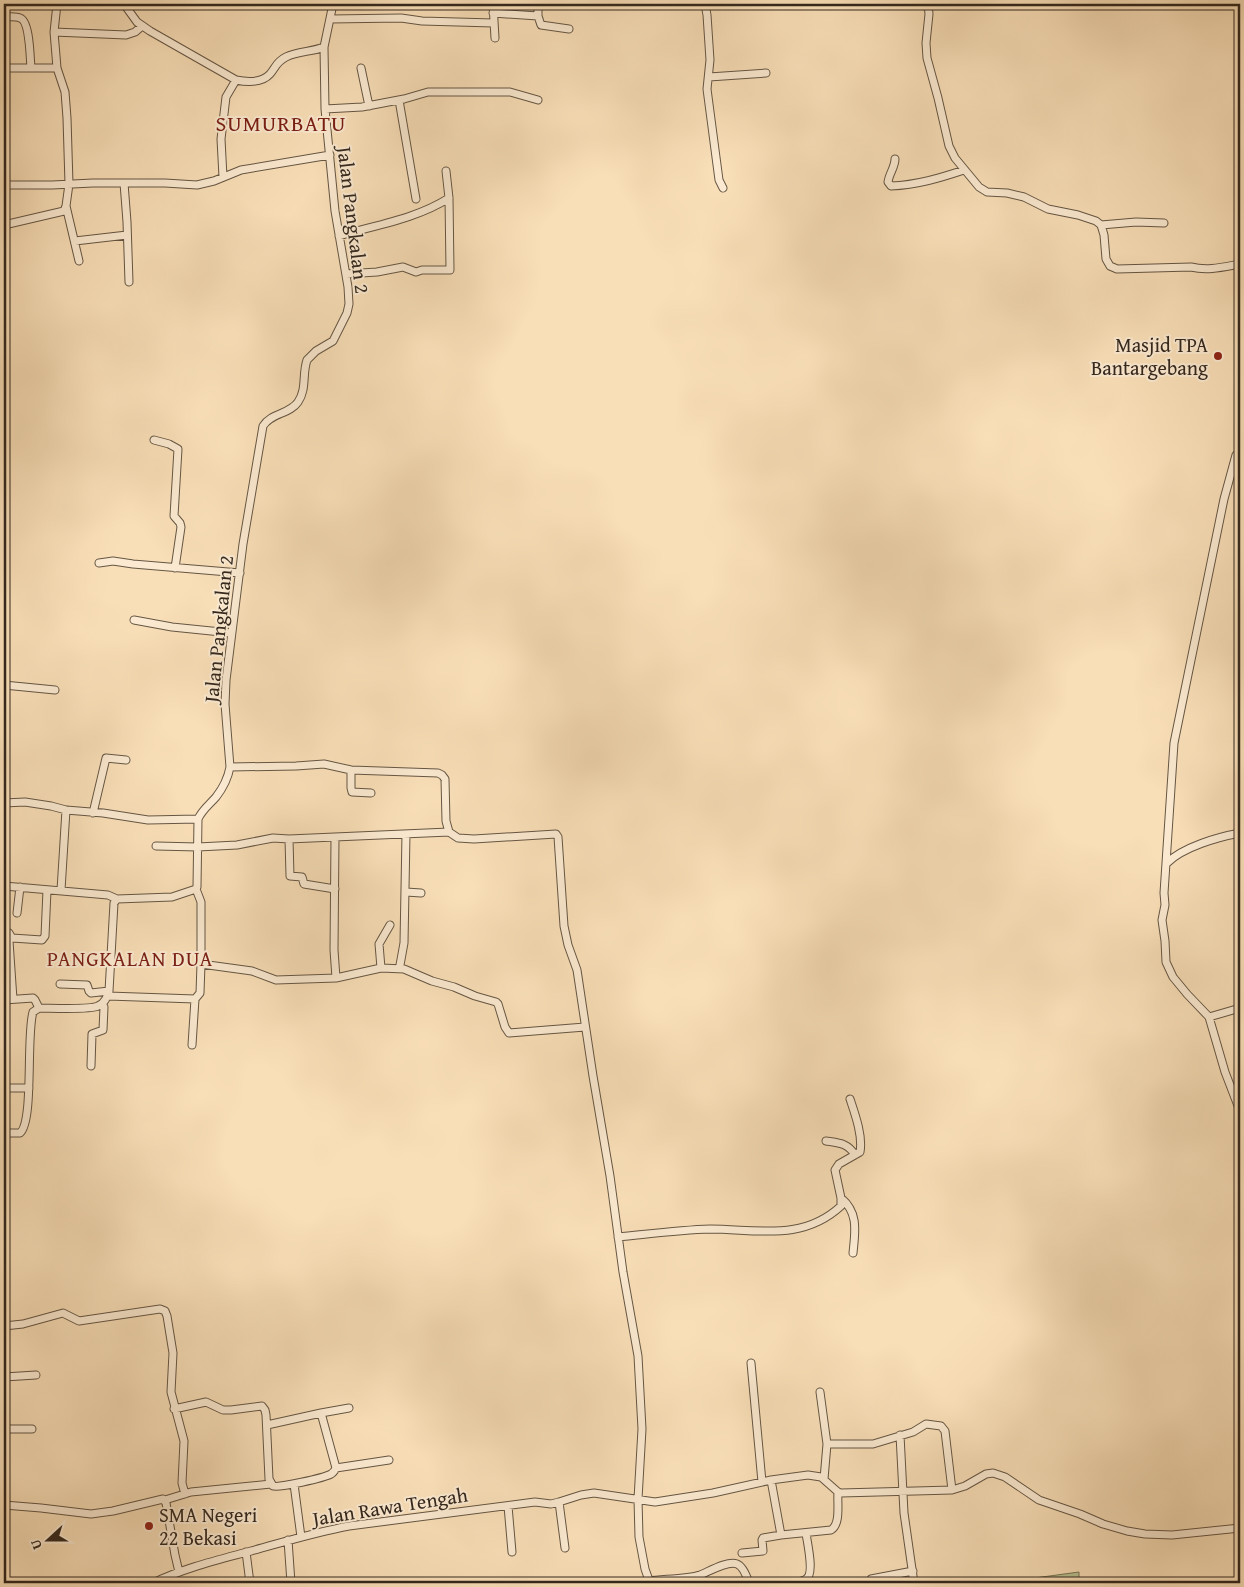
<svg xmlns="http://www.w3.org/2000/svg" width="1244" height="1587" font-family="'Gentium Book Plus',serif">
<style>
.green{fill:#b8c393;stroke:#767658}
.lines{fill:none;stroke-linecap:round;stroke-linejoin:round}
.minor-casing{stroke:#655644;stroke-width:9}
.minor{stroke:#fbead1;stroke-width:7}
.poi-dot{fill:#8f2418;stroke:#fbead1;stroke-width:2}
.labels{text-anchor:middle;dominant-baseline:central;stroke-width:4;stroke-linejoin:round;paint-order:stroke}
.street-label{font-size:20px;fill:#34281e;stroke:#fbead1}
.poi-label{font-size:20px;fill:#34281e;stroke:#fbead1;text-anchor:end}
.neighbourhood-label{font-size:21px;letter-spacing:1px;fill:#7a1f14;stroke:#fbead1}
.quarter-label{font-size:22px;letter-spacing:1px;fill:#7a1f14;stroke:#fbead1}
</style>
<rect width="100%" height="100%" fill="#f9dfb8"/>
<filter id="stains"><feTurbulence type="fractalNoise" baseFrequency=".004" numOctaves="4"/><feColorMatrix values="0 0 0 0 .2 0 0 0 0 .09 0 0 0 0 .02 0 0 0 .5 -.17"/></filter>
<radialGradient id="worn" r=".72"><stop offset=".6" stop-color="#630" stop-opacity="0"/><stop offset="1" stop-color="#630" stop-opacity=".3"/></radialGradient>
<path class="green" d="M 1079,1572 L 1079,1583 L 1021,1583 L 1020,1580 Z"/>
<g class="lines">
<g class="minor-casing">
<path id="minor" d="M 57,4 L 54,32 L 57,68
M 124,4 L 137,22 L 150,31 L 236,80 C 246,82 262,83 270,74 C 276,67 276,62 286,57 C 298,51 312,52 324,47
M 493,4 L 495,38
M 538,4 L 538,16 L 541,25 L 569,29
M 632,4 L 633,4
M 705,4 L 707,15 L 710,60 L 707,89 L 719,180 L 723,188
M 928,4 L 929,14 L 926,43 L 927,58 L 938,98 L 949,146 L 955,158 L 979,187 L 987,192 L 1007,193 L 1024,197 L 1048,209 L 1078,215 L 1096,221 L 1101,225 L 1104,235 L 1106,259 L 1110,266 L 1117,269 L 1191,267 C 1208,271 1223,267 1240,264
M 493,13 L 538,16
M 4,17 C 8,17 16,16 20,18 C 30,21 30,58 31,68
M 330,19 L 401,18 L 422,21 L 493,23
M 54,32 L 126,35 L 135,32 L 142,26
M 4,68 L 57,68 L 65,92 L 67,118 L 69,184 L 66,206 L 64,211 L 4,225
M 361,68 L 369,106
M 709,77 L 766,73
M 399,100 L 416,199
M 325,109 L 362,107 L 404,99 L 428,92 L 510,92 L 538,100
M 895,159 C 895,167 889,174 888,182 L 891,186 C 917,185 940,178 964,170
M 223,177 L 221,139 L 226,97 L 236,80
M 124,183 L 127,222 L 129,282
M 4,185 L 52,185 L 93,183 L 165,183 L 197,185 L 214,181 L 241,170 L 330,155
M 66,206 L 79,261
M 1101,225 L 1136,222 L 1164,223
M 339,236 C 376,225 416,219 449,198
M 75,241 L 127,235
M 346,274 L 377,272 L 403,267 L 416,272 L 422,270 L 450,270 L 449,198 L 446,171
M 154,440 L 169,444 L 178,449 L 174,516 L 180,523 L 181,527 L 175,568
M 1240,452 L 1236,455 L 1224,499 L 1174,743 L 1164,893 L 1165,905 L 1162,920 L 1165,941 L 1166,962 L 1173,977 L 1187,994 L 1209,1017 L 1225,1072 L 1240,1111
M 99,563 L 113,561 L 133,564 L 240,573
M 134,620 L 172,627 L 231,633
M 4,685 L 55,690
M 230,767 L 296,766 L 324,764 L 351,770 L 351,788 L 352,792 L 371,793
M 351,770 L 438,773 L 442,775 L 445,779 L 446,821 L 449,832 L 458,838 L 474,839 L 556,834 L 558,837 L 564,926 L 568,945 L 577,970 L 593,1076 L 610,1176 L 623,1272 L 638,1356 L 642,1429 L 638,1499 L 639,1537 L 645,1569 L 650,1583
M 4,803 L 25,802 L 51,806 L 66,810 L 103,813 L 148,820 L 198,819
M 93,813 L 106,758 L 126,760
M 335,837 L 334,950 L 336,978
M 289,839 L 290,876 L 302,877 L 304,884 L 335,889
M 156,846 L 198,847 L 237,845 L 273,838 L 289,839 L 449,832
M 1167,863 C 1183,847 1218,837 1240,833
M 4,886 L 108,895 L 117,899
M 61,890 L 66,810
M 406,892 L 421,893
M 17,913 L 20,887
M 4,932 L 9,933 L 12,938 L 42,940 L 45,936 L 47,890
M 4,937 L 7,937 L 9,941 L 13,999
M 201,964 L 252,971 L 276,980 L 336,978 L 381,968 L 404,969 L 432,981 L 454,987 L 475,996 L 496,1002 L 498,1004 L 505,1027 L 509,1033 L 585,1027
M 400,965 L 404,943 L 406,834
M 381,968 L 379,944 L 390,925
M 60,984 L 87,985 L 89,991 L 91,993 L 109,991
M 108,996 L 195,999
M 195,999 L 200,993 L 201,964 L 201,902 L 196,889
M 4,1000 L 33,998 L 35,1000 L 39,1008
M 1209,1017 L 1240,1008
M 192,1045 L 195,999
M 91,1066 L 92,1034 L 103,1030 L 104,1007 L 102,1004
M 4,1088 L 29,1088
M 4,1133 L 20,1133 C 34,1122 26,1035 33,1012 L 39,1008 C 51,1008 90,1010 98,1006 C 105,1003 107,997 109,991 L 114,903 L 117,899 L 172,897 L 196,889 L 197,887 L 198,819 C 202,810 210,804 216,797 C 223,788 228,778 230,767 L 225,704 L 226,680 L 243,544 L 263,426 C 271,413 290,414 298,402 C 307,389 302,374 307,360 L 316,351 L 333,341 L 347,313 L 349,304 L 348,287 L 335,211 L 325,109 L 324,47 L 333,4
M 826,1141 C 839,1143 848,1143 855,1155
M 841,1198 C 859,1213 855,1232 853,1253
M 618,1237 C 649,1234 679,1230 710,1229 C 757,1229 802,1242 841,1206 L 841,1198 L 835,1170 L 839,1164 L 860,1152 C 863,1136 855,1114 850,1099
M 4,1263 L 4,1275
M 4,1326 L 23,1324 L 63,1313 L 79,1321 L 160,1309 L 165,1311 L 167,1316 L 173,1353 L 171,1392 L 184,1441 L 182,1483 L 185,1494
M 751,1363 L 762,1482
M 4,1377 L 36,1375
M 820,1392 L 827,1444 L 824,1479
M 349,1408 L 321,1413 L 336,1468 L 389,1460
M 174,1409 L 206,1402 L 223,1410 L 231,1410 L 262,1406 L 265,1410 L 266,1415 L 269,1479 L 273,1486 C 279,1488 324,1478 331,1474 C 333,1473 335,1470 336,1468
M 267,1425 L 321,1413
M 4,1427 L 7,1429 L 32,1429
M 900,1435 L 904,1513 L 914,1583
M 827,1444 L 873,1444 L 913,1432 L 926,1424 L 941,1426 L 945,1431 L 952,1490
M 771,1480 L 781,1535
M 294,1484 L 301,1537
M 165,1500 L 191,1492 L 271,1484
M 559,1502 L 565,1548
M 4,1505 L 41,1508 L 91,1514 L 113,1511 L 163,1499 L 166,1503 L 175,1555 L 179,1572
M 508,1506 L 512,1552
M 288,1540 L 291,1583
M 246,1552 L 250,1583
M 742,1553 L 763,1551 L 762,1540 L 763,1538 L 781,1535 L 831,1530 C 841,1524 837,1503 838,1492
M 649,1581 C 663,1579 687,1579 700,1575 C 708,1572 728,1560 737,1564 C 743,1566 747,1577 749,1583
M 153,1583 C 184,1568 218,1560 251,1551 C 284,1542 316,1532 349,1526 L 535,1502 L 551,1504 L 559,1502 L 581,1495 L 594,1493 L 655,1502 L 713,1493 L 771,1480 L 808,1475 L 821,1477 L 838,1492 L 841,1493 L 952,1490 L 965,1486 L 986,1474 L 993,1473 L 1005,1477 L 1039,1500 L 1080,1514 L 1103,1524 L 1127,1531 L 1145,1534 L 1172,1535 L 1240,1528
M 791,1583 C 795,1582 802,1582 806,1579 C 815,1574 807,1542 806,1533
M 869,1583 L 871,1579 L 913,1571"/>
</g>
<use href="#minor" class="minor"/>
</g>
<g class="poi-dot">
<circle cx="1218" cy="356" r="5"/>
<circle cx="149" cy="1526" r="5"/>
</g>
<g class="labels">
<g class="street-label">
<text transform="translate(354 220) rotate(83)">Jalan Pangkalan 2</text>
<text transform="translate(218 629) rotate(-84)">Jalan Pangkalan 2</text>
<text transform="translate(390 1506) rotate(-9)">Jalan Rawa Tengah</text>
</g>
<g class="poi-label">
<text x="1208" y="344">Masjid TPA<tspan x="1208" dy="23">Bantargebang</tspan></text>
<text x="159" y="1514" text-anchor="start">SMA Negeri<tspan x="159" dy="23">22 Bekasi</tspan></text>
</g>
<g class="neighbourhood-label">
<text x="130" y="958">PANGKALAN DUA</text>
</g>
<g class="quarter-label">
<text x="281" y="123">SUMURBATU</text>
</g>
</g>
<rect width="1244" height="1587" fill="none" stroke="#f9dfb8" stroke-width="20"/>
<rect x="5" y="5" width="1234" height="1577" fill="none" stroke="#34281e" stroke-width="2.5"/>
<rect x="10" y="10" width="1224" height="1567" fill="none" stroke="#34281e"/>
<g transform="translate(48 1540) rotate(249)" stroke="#fbead1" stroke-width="4" paint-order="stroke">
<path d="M0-4L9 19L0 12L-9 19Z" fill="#34281e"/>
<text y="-8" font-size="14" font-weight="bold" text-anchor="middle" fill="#34281e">U</text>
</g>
<rect width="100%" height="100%" filter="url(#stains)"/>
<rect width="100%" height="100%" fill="url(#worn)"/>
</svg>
